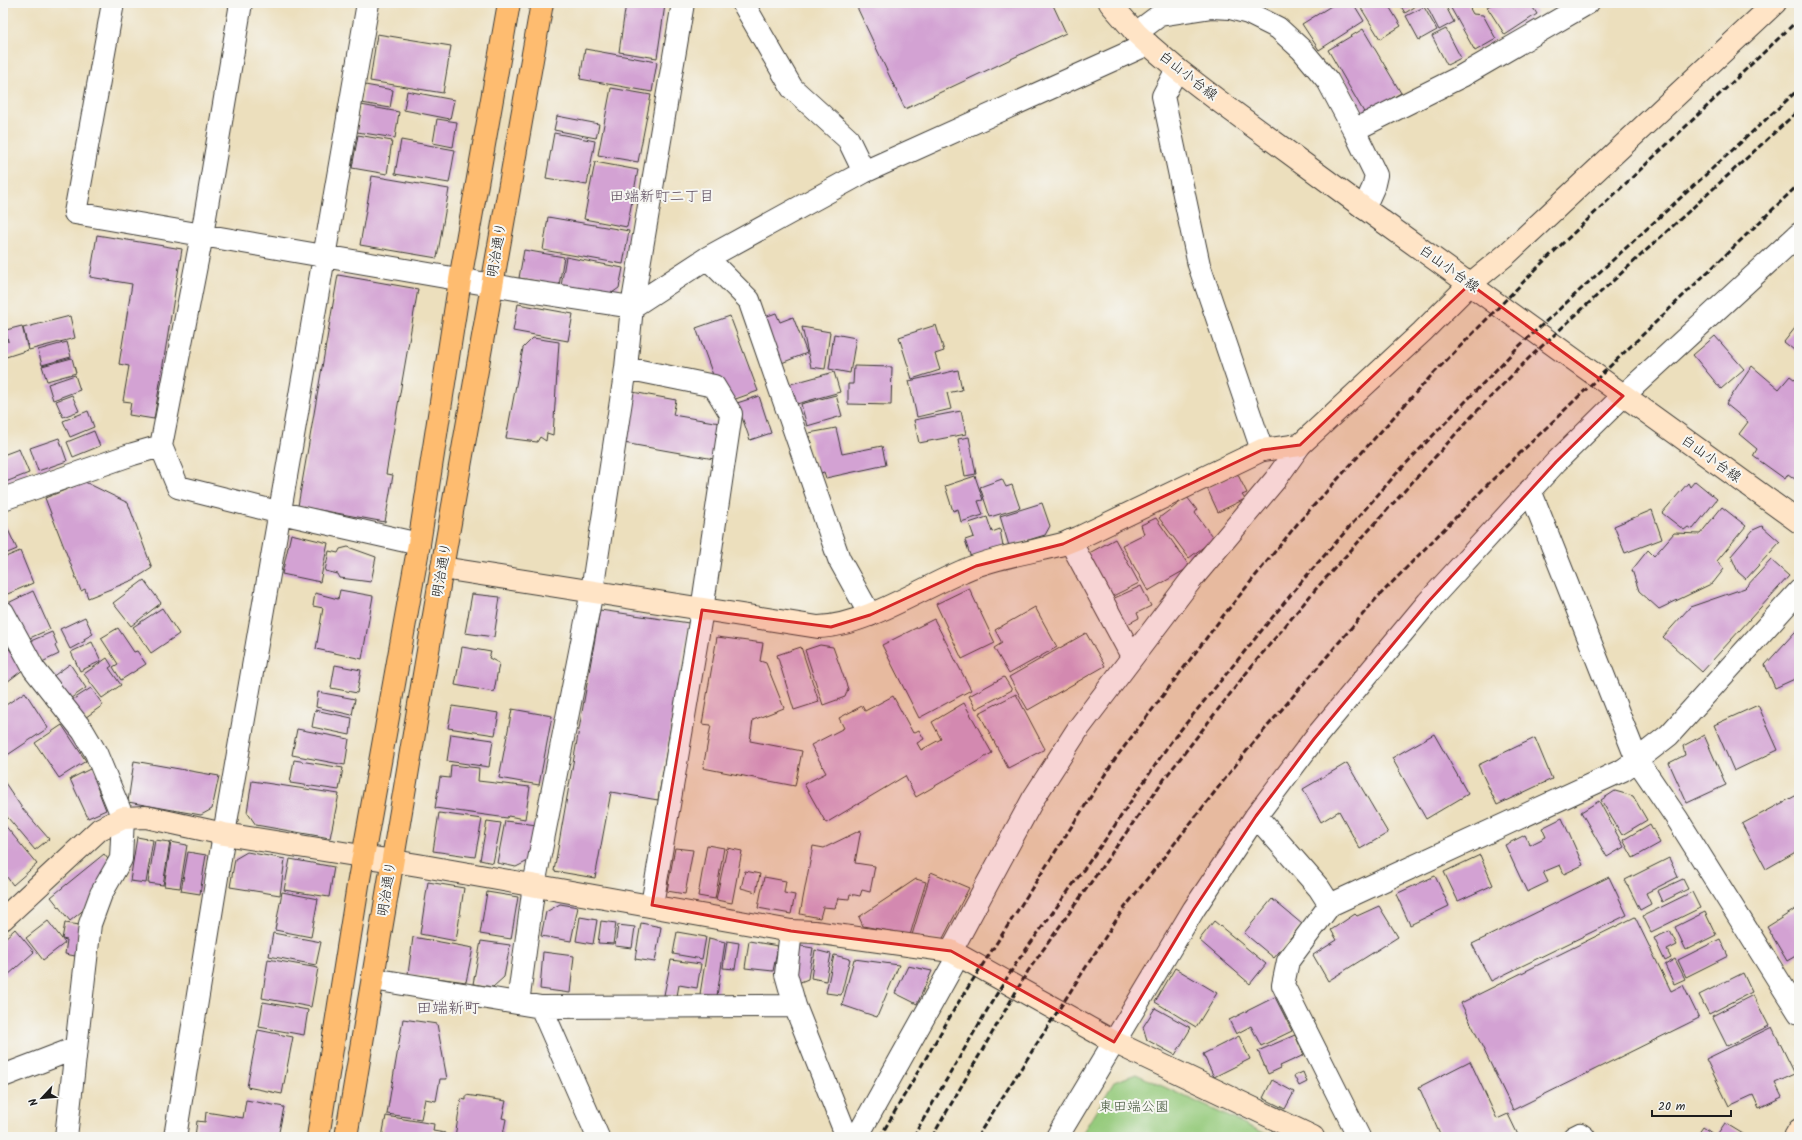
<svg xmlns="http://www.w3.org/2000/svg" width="1802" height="1140" font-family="Kalam,'Klee One',sans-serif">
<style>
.green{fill:#96cb7d;stroke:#59744c}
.building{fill:#d3a2d3}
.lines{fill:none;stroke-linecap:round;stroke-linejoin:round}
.street-casing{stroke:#3b3934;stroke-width:24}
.secondary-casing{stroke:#3b3934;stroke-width:24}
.primary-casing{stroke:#3b3934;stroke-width:24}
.street{stroke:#fff;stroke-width:22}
.secondary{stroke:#ffe4c6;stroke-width:22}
.primary{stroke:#febc70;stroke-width:22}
.rail{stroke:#1c1c1c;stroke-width:3;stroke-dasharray:6 3;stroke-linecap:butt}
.marked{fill:#d62828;fill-opacity:0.2;stroke:#d62828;stroke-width:3;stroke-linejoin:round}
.labels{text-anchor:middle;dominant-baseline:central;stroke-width:4;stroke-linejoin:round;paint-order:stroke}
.street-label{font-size:14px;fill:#1c1c1c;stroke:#f6f6f2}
.park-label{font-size:14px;fill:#47593e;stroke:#f6f6f2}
.neighbourhood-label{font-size:15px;fill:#5c4b5c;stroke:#f6f6f2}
.quarter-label{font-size:16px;fill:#5c4b5c;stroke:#f6f6f2}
</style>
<rect width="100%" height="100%" fill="#f6f6f2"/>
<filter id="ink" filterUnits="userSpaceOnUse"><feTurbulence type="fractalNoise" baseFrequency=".025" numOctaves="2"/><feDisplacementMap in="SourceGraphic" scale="8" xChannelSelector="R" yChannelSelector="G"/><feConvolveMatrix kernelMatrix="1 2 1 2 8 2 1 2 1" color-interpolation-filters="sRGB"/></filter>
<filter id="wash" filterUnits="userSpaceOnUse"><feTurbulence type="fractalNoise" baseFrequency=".012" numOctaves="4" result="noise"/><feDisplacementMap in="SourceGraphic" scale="16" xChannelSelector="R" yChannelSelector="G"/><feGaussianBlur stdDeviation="0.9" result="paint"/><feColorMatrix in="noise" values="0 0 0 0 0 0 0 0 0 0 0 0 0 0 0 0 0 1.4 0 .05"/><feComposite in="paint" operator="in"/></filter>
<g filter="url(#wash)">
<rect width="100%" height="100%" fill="#ecdfbd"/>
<path class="green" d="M 1136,1074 L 1273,1137 L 1080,1137 L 1114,1082 Z"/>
<g id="blocks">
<path class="building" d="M 626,3 L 652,3 L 665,5 L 657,58 L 619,52 Z
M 855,3 L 1052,3 L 1066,33 L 905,109 Z
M 1336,3 L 1353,3 L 1364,21 L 1319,50 L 1302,24 Z
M 1358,3 L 1387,3 L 1401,26 L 1380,39 Z
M 1399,3 L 1421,3 L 1405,13 Z
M 1429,3 L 1444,3 L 1454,22 L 1439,30 L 1426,5 Z
M 1448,3 L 1471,3 L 1468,5 L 1473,14 L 1483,15 L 1496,39 L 1475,51 Z
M 1494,3 L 1530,3 L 1537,14 L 1505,35 L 1487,7 Z
M 1424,7 L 1437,30 L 1419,40 L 1406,16 Z
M 1363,29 L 1401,93 L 1365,114 L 1328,50 Z
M 1446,29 L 1461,58 L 1447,65 L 1432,36 Z
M 377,34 L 451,46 L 443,93 L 370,81 Z
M 585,49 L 657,62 L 652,92 L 580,79 Z
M 365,85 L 393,90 L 390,108 L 362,103 Z
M 611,88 L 651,95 L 638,162 L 598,155 Z
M 407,91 L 454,100 L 450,119 L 404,110 Z
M 361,105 L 399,112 L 395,138 L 357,132 Z
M 557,116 L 599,124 L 596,138 L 554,130 Z
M 437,119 L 457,122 L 453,147 L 433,143 Z
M 554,133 L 595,141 L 587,185 L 546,178 Z
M 358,135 L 392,141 L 387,174 L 352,168 Z
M 401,140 L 455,150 L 449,183 L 395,174 Z
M 595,162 L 638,170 L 627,227 L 584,219 Z
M 372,176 L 449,189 L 437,258 L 360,245 Z
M 548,217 L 629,231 L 623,264 L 543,250 Z
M 97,235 L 182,249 L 154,419 L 129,415 L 131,402 L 123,401 L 129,366 L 119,364 L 132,284 L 90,277 Z
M 524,250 L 564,257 L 559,285 L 519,278 Z
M 566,257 L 623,268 L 619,288 L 609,295 L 561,286 Z
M 338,275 L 418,289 L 386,474 L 393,475 L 385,522 L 298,506 Z
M 518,304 L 573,314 L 568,341 L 513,331 Z
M 776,313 L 780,322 L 793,317 L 807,353 L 779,364 L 762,318 Z
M 70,316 L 75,338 L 29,350 L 23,328 Z
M 730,316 L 758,391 L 730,401 L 717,386 L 696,328 Z
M 1799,323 L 1799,354 L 1784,342 Z
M 3,324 L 8,342 L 6,330 L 22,326 L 28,350 L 3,358 Z
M 936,325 L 944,351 L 935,354 L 940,370 L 912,379 L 899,337 Z
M 802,327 L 830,332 L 825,369 L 811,367 Z
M 834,334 L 856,338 L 850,373 L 829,369 Z
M 1715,336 L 1744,369 L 1721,389 L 1693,355 Z
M 533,338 L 559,342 L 553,435 L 547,433 L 546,441 L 540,437 L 537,442 L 506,438 L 523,348 Z
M 67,342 L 71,357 L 42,365 L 38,350 Z
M 72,358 L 76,373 L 47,381 L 42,366 Z
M 854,366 L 892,367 L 891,405 L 848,404 L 848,384 L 853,384 Z
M 1752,366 L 1779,389 L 1790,376 L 1799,383 L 1799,482 L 1788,474 L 1785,479 L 1753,456 L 1757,449 L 1739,434 L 1748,422 L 1726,404 Z
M 958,370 L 962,390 L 947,393 L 951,409 L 917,417 L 909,381 Z
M 834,372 L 840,392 L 793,405 L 787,385 Z
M 75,375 L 80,390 L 53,400 L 48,384 Z
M 627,391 L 676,400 L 673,415 L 720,423 L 714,459 L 618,442 Z
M 72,395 L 79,411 L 63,417 L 56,401 Z
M 836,395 L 842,416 L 807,426 L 801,404 Z
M 759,396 L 771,433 L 750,440 L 737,403 Z
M 88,411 L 94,427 L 70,437 L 63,421 Z
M 961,411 L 966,434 L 919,443 L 914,420 Z
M 836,428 L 842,454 L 882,446 L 886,465 L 826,478 L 824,472 L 818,474 L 809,433 Z
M 94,431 L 100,446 L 73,457 L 67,442 Z
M 969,437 L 976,474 L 965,476 L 958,439 Z
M 59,438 L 67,461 L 38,471 L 30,448 Z
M 19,449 L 29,473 L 3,483 L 3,455 Z
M 1237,473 L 1247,493 L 1242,495 L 1245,499 L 1218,512 L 1207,488 Z
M 975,476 L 983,500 L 978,501 L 983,515 L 961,522 L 958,509 L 953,511 L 945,486 Z
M 1002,479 L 1006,487 L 1012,485 L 1020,508 L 990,517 L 980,487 Z
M 1695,481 L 1717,499 L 1693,529 L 1688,527 L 1684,530 L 1662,513 L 1688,483 L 1690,487 Z
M 85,482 L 128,503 L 152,568 L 133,580 L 88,598 L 85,589 L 81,591 L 45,498 Z
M 1187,497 L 1197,510 L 1195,513 L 1214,539 L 1189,558 L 1159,518 Z
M 1042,503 L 1050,526 L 1045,535 L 1009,546 L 1000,516 Z
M 1722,507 L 1746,526 L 1717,561 L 1724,569 L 1713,583 L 1659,609 L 1639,591 L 1632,570 L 1648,550 L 1654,556 L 1674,533 L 1700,534 Z
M 1652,510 L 1662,539 L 1625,553 L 1614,526 Z
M 987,517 L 992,532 L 1000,529 L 1003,547 L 971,558 L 965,540 L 974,537 L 969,523 Z
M 1156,518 L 1190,567 L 1148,591 L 1122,545 L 1144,534 L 1141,525 Z
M 3,519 L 17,549 L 3,555 Z
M 1762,526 L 1780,542 L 1746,579 L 1738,572 L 1731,556 L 1753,530 Z
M 291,534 L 328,543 L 320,582 L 282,574 Z
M 1115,539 L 1139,583 L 1111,597 L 1080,558 Z
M 348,547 L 376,557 L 371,582 L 340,578 L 338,574 L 325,571 L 329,551 L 338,553 L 340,549 Z
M 20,551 L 33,583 L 3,596 L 3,558 Z
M 1771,560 L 1789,576 L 1702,672 L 1663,637 L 1690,607 L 1745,588 Z
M 144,580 L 161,603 L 131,626 L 113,603 Z
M 1141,586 L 1151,606 L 1137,613 L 1139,618 L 1120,628 L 1108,601 Z
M 969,588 L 995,643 L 962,659 L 936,604 Z
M 340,590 L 373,596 L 362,659 L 316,649 L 323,608 L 313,606 L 315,593 L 338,599 Z
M 33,591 L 50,629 L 23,641 L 6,604 Z
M 472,594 L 500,597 L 494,637 L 465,633 Z
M 1035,607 L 1057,647 L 1009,674 L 994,648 L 1002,643 L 995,630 Z
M 162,608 L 179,634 L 151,653 L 133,627 Z
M 600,610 L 689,623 L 658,800 L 611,792 L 595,878 L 554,871 Z
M 85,617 L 93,634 L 84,639 L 85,641 L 70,649 L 60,629 Z
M 934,619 L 971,690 L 919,718 L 882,645 Z
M 118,628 L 134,652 L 137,651 L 146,664 L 121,680 L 113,667 L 118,664 L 101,638 Z
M 1799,630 L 1799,677 L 1775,688 L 1765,665 L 1795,632 Z
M 52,632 L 57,644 L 55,646 L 59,654 L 42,662 L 39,655 L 32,658 L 26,643 Z
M 1086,633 L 1105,666 L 1028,710 L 1009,677 Z
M 717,637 L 763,643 L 760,661 L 766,663 L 784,708 L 753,720 L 750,741 L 802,751 L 795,786 L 703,768 L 711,725 L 702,724 Z
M 92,642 L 101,661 L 80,671 L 71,652 Z
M 820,645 L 833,647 L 848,689 L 845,697 L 823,705 L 805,650 Z
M 7,646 L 24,669 L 3,685 L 3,648 Z
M 462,647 L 491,652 L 489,658 L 499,663 L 494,692 L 455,685 Z
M 801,647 L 819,702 L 794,710 L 777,655 Z
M 107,658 L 112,666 L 109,668 L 121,685 L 102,698 L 84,674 Z
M 70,664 L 86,688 L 68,700 L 52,677 Z
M 335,665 L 361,670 L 357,693 L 331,688 Z
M 1004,677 L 1012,690 L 976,709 L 969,696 Z
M 91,688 L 103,705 L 82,720 L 69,702 Z
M 25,692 L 48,728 L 3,758 L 3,707 Z
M 318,692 L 355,699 L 352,715 L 316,707 Z
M 1016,694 L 1045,749 L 1008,768 L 979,713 Z
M 893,696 L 913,733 L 919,730 L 924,739 L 917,743 L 921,750 L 941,739 L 932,722 L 964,703 L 992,753 L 916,797 L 905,776 L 826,823 L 804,784 L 826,773 L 811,745 L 844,728 L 839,718 L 862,706 L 865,711 Z
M 1758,705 L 1778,750 L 1734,771 L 1714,725 Z
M 452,706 L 499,713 L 495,735 L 448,728 Z
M 512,709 L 552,716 L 539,785 L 499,778 Z
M 315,710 L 352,718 L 350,735 L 312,727 Z
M 62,725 L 86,761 L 59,778 L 35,743 Z
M 297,729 L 349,739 L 345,765 L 292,755 Z
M 451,734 L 493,740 L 489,767 L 447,761 Z
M 1434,734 L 1468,794 L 1426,819 L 1392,758 Z
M 1704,735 L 1726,785 L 1687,803 L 1669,763 L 1685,755 L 1683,746 Z
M 1535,738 L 1552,779 L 1497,805 L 1478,765 Z
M 294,760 L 343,768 L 339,790 L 290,783 Z
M 134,761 L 219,776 L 212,809 L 201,815 L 128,802 Z
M 1347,763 L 1388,833 L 1360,849 L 1339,811 L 1321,822 L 1303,789 Z
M 451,765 L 479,768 L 478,781 L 530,787 L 525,819 L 508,816 L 507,818 L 435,808 L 440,777 L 450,778 Z
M 94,767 L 103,785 L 97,787 L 106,810 L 88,818 L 70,779 Z
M 3,780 L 22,808 L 49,839 L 35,850 L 3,812 Z
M 252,781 L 339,794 L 330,838 L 256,825 L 247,812 Z
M 1615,791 L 1633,796 L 1647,820 L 1622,835 L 1601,800 Z
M 1799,794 L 1799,850 L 1766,869 L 1742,824 Z
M 1599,801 L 1624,847 L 1607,857 L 1581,812 Z
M 439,813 L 482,819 L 475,857 L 433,851 Z
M 1562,818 L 1583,865 L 1564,874 L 1560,865 L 1543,872 L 1548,882 L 1527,892 L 1505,845 L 1525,835 L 1530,845 L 1546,837 L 1542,828 Z
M 487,821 L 501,823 L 493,863 L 480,860 Z
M 505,821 L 537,825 L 530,860 L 516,867 L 497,863 Z
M 3,823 L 37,864 L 13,885 L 3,872 Z
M 1650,824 L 1660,843 L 1633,858 L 1623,840 Z
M 861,830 L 855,863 L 875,866 L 870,892 L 862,890 L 860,896 L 850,894 L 849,899 L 838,898 L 835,908 L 823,907 L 820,918 L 800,914 L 813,846 L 824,848 Z
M 137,837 L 153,840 L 146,883 L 130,881 Z
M 155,840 L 170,842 L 163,885 L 148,883 Z
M 171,842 L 187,845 L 180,888 L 164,886 Z
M 707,845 L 724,848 L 715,899 L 698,896 Z
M 675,848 L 693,850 L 685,894 L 667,891 Z
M 727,848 L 742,851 L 732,903 L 716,900 Z
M 188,852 L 206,855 L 200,894 L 181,891 Z
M 247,852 L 285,859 L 280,895 L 230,887 L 235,859 Z
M 104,854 L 111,863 L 87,907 L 70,921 L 51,897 Z
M 1480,855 L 1493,885 L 1458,901 L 1444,872 Z
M 1669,858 L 1678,877 L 1646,893 L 1651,904 L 1640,910 L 1625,880 Z
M 290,859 L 334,867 L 329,897 L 284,890 Z
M 745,871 L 760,874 L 756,892 L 741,888 Z
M 931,872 L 969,888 L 942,940 L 912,935 Z
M 1435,876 L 1449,906 L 1410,925 L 1396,894 Z
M 764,877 L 786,881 L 784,893 L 795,895 L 791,914 L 758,908 Z
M 1609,877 L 1627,915 L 1491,981 L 1472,944 Z
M 916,879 L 926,882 L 910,935 L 863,926 L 859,917 Z
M 1683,879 L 1688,889 L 1662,902 L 1657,891 Z
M 428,882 L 464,888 L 456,941 L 420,934 Z
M 282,892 L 318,899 L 311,937 L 275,930 Z
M 487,892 L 518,897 L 511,939 L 480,934 Z
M 1692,892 L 1700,908 L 1651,932 L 1643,916 Z
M 1272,899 L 1302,924 L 1274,958 L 1244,933 Z
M 560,904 L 578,907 L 571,941 L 541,936 L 546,912 Z
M 1379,906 L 1398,937 L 1328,981 L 1313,955 L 1337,940 L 1331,930 L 1355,914 L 1357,916 Z
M 1799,907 L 1799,954 L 1787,961 L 1767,927 Z
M 1705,912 L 1716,935 L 1686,950 L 1675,927 Z
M 580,917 L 597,920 L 593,944 L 576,941 Z
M 1635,917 L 1671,991 L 1683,985 L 1699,1018 L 1513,1110 L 1461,1003 Z
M 48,921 L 65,943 L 43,960 L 26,938 Z
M 601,921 L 616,923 L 613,944 L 598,943 Z
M 1214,921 L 1266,964 L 1250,984 L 1199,940 Z
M 65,923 L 80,925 L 75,956 L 65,954 L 67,940 L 62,939 Z
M 641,923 L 661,927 L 655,962 L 635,959 Z
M 618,925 L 635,927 L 632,948 L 615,946 Z
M 15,929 L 34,952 L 7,976 L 3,971 L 3,940 Z
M 1670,931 L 1677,945 L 1667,950 L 1671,958 L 1665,961 L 1654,938 Z
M 677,932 L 706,937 L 702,959 L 673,954 Z
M 273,933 L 321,942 L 316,965 L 269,956 Z
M 413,937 L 473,948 L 466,982 L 408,974 Z
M 709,938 L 725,942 L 717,996 L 700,994 Z
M 1720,939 L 1728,956 L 1686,977 L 1678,960 Z
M 481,941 L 510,945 L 504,977 L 493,987 L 473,984 Z
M 727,941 L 739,943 L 735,969 L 723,968 Z
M 749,941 L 778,946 L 773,971 L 745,968 Z
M 795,945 L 813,948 L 808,979 L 793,985 Z
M 815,950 L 831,954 L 826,981 L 811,978 Z
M 543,952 L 574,956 L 570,993 L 540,989 Z
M 834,955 L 850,959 L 841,995 L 826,993 Z
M 268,959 L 318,968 L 311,1007 L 262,998 Z
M 854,959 L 899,965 L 877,1017 L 842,1005 Z
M 1675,959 L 1685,979 L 1674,984 L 1665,965 Z
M 671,960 L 701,964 L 697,988 L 679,985 L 677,996 L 664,995 Z
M 908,966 L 932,971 L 917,1004 L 895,993 Z
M 1175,968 L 1217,993 L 1196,1027 L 1155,1002 Z
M 1743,973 L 1752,992 L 1709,1014 L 1699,995 Z
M 1753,995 L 1769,1026 L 1727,1046 L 1712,1016 Z
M 1275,997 L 1292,1031 L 1261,1046 L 1251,1026 L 1236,1034 L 1229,1020 Z
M 263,1002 L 308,1010 L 304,1035 L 259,1027 Z
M 1155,1008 L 1191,1028 L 1175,1055 L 1147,1040 L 1143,1027 Z
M 403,1019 L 437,1024 L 447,1079 L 440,1079 L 436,1101 L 425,1099 L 421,1119 L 387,1114 Z
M 1772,1027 L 1795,1074 L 1775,1083 L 1782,1097 L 1759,1108 L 1753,1095 L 1729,1106 L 1706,1059 Z
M 258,1030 L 293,1037 L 282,1094 L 247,1087 Z
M 1295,1035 L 1304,1055 L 1280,1066 L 1281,1068 L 1268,1074 L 1258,1051 Z
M 1239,1036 L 1250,1059 L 1214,1077 L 1203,1054 Z
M 1470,1061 L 1497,1119 L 1508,1114 L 1519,1137 L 1441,1137 L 1419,1087 Z
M 1303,1072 L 1307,1082 L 1299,1086 L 1294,1076 Z
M 1272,1080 L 1294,1092 L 1285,1109 L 1263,1098 Z
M 466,1095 L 506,1101 L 502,1118 L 506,1119 L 503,1135 L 508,1135 L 507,1137 L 455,1137 L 461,1099 L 466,1100 Z
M 246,1100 L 284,1107 L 278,1137 L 195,1137 L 197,1121 L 205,1122 L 206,1112 L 243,1118 Z
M 386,1116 L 434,1124 L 433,1131 L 445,1133 L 445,1137 L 382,1137 Z
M 1725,1123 L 1748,1137 L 1696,1137 L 1703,1127 L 1716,1136 Z"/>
</g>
</g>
<g filter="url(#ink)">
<use href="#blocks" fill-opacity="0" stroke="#3b3934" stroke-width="1"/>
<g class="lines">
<g class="street-casing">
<path id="street" d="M 113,3 L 75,213 L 515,289 L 632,307 L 707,258 L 864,172 L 1148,44
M 241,3 L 202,235 L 161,446 L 178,487 L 281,513 L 419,544
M 743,3 L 792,88 L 848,139 L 864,172
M 1136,33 L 1160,15 L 1212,7 L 1230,8 L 1248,13 L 1278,28 L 1302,50 L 1328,81 L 1354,130 L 1376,175 L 1373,188 L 1364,208
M 1177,69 L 1163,96 L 1199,265 L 1262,450
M 1354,130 L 1462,76 L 1588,3
M 707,258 L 749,300 L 839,559 L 870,615
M 626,368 L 714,386 L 731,414 L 702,610 L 652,905
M 1530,490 L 1637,760 L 1678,820 L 1799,1013
M 3,499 L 133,454 L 161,446
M 1070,541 L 1132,656
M 3,612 L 34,669 L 83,731 L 96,753 L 123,818 L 121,859 L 101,894 L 90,924 L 66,1137
M 1256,816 L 1319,888 L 1330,905
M 791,931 L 786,974 L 795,1006 L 847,1137
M 951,951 L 1033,799 L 1078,729 L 1191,580 L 1275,480 L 1300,445
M 373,979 L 541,1007 L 795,1006
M 518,1003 L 534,885 L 592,591 L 626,368 L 632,307 L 683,3
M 541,1007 L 598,1137
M 3,1076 L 76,1048
M 175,1137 L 224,834 L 368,3
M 857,1137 L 958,956
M 1057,1137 L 1194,909 L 1256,816 L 1314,739 L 1428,602 L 1556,462 L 1623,396 L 1799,234
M 1359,1137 L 1283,985 L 1288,961 L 1330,905 L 1623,770 L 1637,760 L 1669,735 L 1799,591
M 1574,1137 L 1580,1134 L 1584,1137"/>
</g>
<g class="secondary-casing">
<path id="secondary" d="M 1110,3 L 1136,33 L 1148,44 L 1177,69 L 1216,99 L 1364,208 L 1799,522
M 442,568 L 818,627 C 864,626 920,589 963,571 C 992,558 1031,552 1063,544 L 1078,538 L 1262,450 L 1300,445 L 1422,332 L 1470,284 L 1507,254 L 1775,3
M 3,919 L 100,829 L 123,818 L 146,817 L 224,834 L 418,865 L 791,931 L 814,932 L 951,951 L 1114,1042 L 1313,1137
M 1795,1137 L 1799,1130"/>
</g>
<g class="primary-casing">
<path id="primary" d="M 318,1137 L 358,885 L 419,544 L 460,280 L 509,3
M 346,1137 L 442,568 L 542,3"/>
</g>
<use href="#street" class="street"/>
<use href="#secondary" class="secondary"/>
<use href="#primary" class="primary"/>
<path class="rail" d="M 880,1137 L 958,1003 L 1115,759 L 1223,616 L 1298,523 L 1430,377 L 1542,263 L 1799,19
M 913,1137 L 993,1000 L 1017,962 L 1105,840 L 1170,743 L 1302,581 L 1396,474 L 1517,348 L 1799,89
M 932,1137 L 1028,971 L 1165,778 L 1251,667 L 1315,590 L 1472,416 L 1529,358 L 1799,110
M 977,1137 L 1122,911 L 1249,748 L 1375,600 L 1489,483 L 1799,184"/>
</g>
</g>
<path class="marked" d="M 1470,284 L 1623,396 L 1556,462 L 1428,602 L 1314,739 L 1256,816 L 1194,909 L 1114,1042 L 951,951 L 791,931 L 652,905 L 702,610 L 831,627 L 870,615 L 976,566 L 1063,544 L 1262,450 L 1300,445 Z"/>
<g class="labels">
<g class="street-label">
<text transform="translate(1188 76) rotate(38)">白山小台線</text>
<text transform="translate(497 250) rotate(-80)">明治通り</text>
<text transform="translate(1449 269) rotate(36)">白山小台線</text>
<text transform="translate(1711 459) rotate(36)">白山小台線</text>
<text transform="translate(442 570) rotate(-80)">明治通り</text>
<text transform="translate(387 889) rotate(-81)">明治通り</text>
</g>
<g class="park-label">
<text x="1134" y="1107">東田端公園</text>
</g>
<g class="neighbourhood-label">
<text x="662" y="197">田端新町二丁目</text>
</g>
<g class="quarter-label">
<text x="448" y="1008">田端新町</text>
</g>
</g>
<rect width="1802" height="1140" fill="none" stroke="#f6f6f2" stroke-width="16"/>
<g transform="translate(42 1098) rotate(244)" stroke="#f6f6f2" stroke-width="3" paint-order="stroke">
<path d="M0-3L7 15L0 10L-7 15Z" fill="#1c1c1c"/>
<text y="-6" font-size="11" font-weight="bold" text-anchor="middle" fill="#1c1c1c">N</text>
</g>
<path d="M1652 1110v6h79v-6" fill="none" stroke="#1c1c1c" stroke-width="2"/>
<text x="1658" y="1110" font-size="12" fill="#1c1c1c" stroke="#f6f6f2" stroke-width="3" paint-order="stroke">20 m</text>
</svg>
